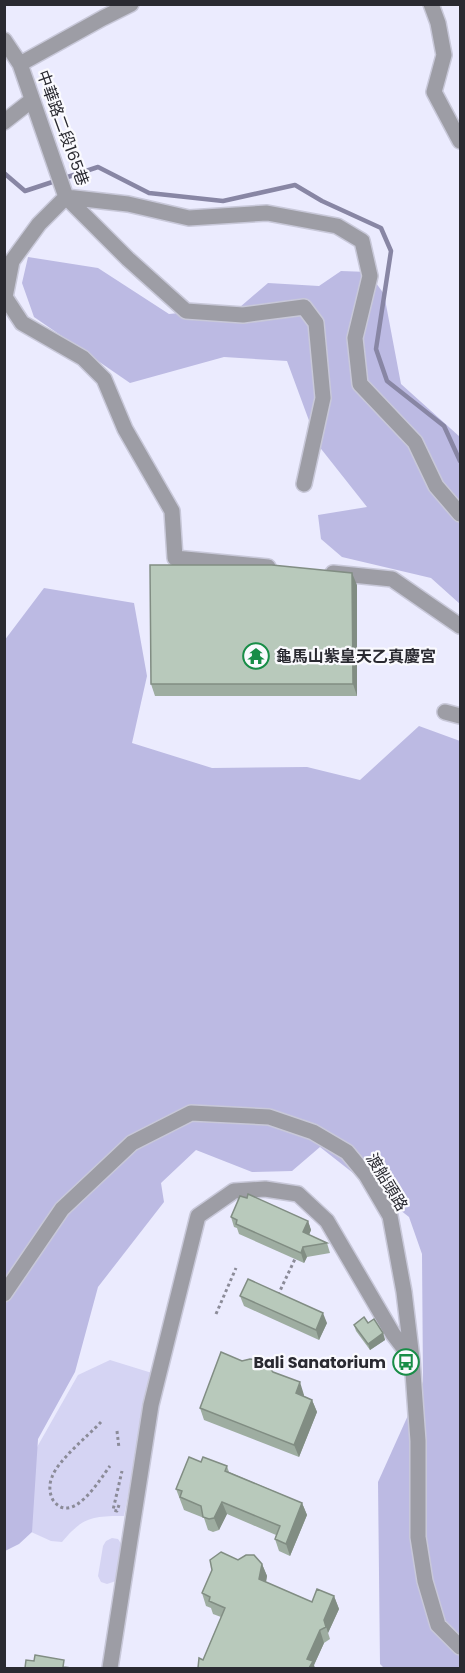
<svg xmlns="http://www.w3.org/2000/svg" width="465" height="1673" font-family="Poppins,'Noto Sans TC',sans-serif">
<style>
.green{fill:#d5d4f3}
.forest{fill:#bcbae3}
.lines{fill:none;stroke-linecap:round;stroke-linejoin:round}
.stream{stroke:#8886a4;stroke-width:4.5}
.minor-casing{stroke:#c8c8d9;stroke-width:18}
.path{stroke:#8b8b98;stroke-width:3;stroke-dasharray:3 3;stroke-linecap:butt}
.minor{stroke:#9d9da5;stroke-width:15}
.wall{fill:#9eada1}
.shaded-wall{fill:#818d83}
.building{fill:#b8c9bb;stroke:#818d83;stroke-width:1.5}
.labels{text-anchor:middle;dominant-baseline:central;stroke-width:4.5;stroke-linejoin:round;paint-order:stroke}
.street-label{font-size:16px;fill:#2a2a31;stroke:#fafafe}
.poi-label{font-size:16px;font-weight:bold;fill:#2a2a31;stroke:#fafafe;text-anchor:start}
</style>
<rect width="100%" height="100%" fill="#ebebfe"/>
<path class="green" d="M 110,1360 L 152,1373 L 124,1516 C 92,1516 83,1517 62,1542 L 51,1541 L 29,1531 L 28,1463 L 78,1375 Z
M 112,1538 L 118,1539 L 122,1545 L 116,1581 L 107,1584 L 101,1582 L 98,1576 L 103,1546 L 106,1541 Z"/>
<path class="forest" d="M 28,257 L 98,268 L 169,314 L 240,307 L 268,283 L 319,286 L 341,271 L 368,272 L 384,294 L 401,384 L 460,437 L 460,604 L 431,578 L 342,557 L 321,539 L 318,515 L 367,507 L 318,445 L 287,361 L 224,357 L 130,383 L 34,317 L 22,283 Z
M 44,588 L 134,603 L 147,676 L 132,743 L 212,768 L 307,767 L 360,780 L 419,726 L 460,741 L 460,1668 L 384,1668 L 380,1664 L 378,1482 L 423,1382 L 422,1254 L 409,1217 L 320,1147 L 292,1171 L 252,1172 L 196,1150 L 161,1183 L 164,1202 L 98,1287 L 75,1372 L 38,1439 L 32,1532 L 19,1544 L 5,1551 L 4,641 Z"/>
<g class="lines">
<path class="stream" d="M 4,173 L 25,191 L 98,167 L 149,193 L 223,201 L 295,185 L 322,201 L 381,228 L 391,251 L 376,349 L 387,381 L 444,426 L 460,461"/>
<g class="minor-casing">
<path id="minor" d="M 431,4 L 438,23 L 444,55 L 434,92 L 460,141
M 4,40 L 20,64 L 66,197 L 128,259 L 186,311 L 243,315 L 304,307 L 316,323 L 323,398 L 304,484
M 20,64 L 103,18 L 131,4
M 4,122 L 32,100
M 66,197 L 39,224 L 12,261 L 5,297 L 22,323 L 83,358 L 104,379 L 125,429 L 172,511 L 175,558 L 268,567
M 66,197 L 128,204 L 189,218 L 267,213 L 337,226 L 362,241 L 370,276 L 355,338 L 360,384 L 415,442 L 436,486 L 460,514
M 333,573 L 392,579 L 460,626
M 445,712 L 460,716
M 4,1294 L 62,1209 L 132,1143 L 191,1113 L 269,1117 L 313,1132 L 347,1152 L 366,1175 L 390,1216 L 404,1292 L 412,1359 L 418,1441 L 418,1537 L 425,1581 L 438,1625 L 460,1647
M 110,1668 L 151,1405 L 198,1216 L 234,1191 L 265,1189 L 298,1194 L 327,1221 L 393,1334 L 412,1359"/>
</g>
<path class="path" d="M 278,1295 L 295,1259
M 216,1314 L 236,1268
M 101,1422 C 87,1437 58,1460 52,1477 C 49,1484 49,1493 53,1500 C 72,1527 100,1479 110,1466
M 117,1431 L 119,1448
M 119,1505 L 117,1511 L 113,1510 L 122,1471"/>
<use href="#minor" class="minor"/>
</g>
<path class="wall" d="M 357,585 L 357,696 L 155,696 L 151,684 Z
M 231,1217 L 308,1221 L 311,1230 L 309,1235 L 327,1243 L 330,1253 L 307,1257 L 304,1263 L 239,1234 L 237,1228 L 234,1227 Z
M 240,1296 L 327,1323 L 319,1340 L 244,1306 Z
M 368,1323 L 383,1333 L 385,1340 L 370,1350 L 356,1331 L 354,1325 Z
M 242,1361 L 273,1372 L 304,1395 L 304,1396 L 312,1400 L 317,1412 L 299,1457 L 204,1420 L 200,1408 Z
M 201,1462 L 227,1466 L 229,1472 L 302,1503 L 307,1515 L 290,1556 L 279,1551 L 275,1539 L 276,1535 L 227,1514 L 219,1530 L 213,1532 L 208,1530 L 204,1518 L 184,1510 L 176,1489 Z
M 238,1560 L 262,1564 L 267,1576 L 266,1582 L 312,1602 L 334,1596 L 339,1609 L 328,1633 L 330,1639 L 324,1643 L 314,1665 L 203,1660 L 221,1617 L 213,1614 L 211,1608 L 206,1606 L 202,1593 Z"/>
<path class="shaded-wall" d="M 352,573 L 357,585 L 357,696 L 353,684 Z
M 308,1221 L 311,1230 L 306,1242 L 303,1232 Z
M 303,1247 L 307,1257 L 304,1263 L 301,1253 Z
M 323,1313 L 327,1323 L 319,1340 L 316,1330 Z
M 383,1333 L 385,1340 L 370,1350 L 368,1344 Z
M 300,1382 L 304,1395 L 300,1405 L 296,1393 Z
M 312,1400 L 317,1412 L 299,1457 L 294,1445 Z
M 222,1502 L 227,1514 L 219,1530 L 214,1518 Z
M 302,1503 L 307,1515 L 290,1556 L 286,1544 Z
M 262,1564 L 267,1576 L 264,1592 L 259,1579 Z
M 334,1596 L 339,1609 L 328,1633 L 330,1639 L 324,1620 Z
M 320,1630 L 324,1643 L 314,1665 L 315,1668 L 309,1668 L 307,1659 Z"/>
<path class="building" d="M 150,565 L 272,565 L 352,573 L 353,684 L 151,684 Z
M 248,1194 L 308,1221 L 303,1232 L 327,1243 L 303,1247 L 301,1253 L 236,1224 L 237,1220 L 231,1217 L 240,1196 L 247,1198 Z
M 248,1279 L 323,1313 L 316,1330 L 240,1296 Z
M 364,1317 L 368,1323 L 374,1319 L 383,1333 L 368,1344 L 354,1325 Z
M 221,1352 L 242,1361 L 250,1359 L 264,1361 L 273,1372 L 300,1382 L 296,1393 L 312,1400 L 294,1445 L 200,1408 Z
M 189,1457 L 201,1462 L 203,1457 L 227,1466 L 225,1471 L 302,1503 L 286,1544 L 275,1539 L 280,1526 L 222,1502 L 214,1518 L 209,1519 L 203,1517 L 201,1506 L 180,1497 L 182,1491 L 176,1489 Z
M 221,1552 L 238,1560 L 246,1555 L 254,1555 L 262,1564 L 259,1579 L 312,1602 L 317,1589 L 334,1596 L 324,1620 L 326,1627 L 320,1630 L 307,1659 L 313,1661 L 309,1668 L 198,1668 L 199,1658 L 203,1660 L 225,1608 L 209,1601 L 210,1597 L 202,1593 L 212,1570 L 210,1560 Z
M 35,1655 L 64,1660 L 63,1667 L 72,1668 L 25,1668 L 26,1660 L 34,1661 Z"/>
<defs>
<g id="temple-ring" transform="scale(1.35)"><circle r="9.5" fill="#fafafe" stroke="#188d47" stroke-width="1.5"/><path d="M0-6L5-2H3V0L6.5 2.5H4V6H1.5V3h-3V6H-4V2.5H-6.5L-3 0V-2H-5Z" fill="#188d47"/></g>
<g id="bus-ring" transform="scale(1.35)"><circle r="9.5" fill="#fafafe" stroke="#188d47" stroke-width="1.5"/><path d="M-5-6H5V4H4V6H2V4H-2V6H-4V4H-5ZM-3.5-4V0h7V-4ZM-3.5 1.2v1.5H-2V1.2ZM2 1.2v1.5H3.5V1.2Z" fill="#188d47"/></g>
</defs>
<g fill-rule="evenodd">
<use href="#temple-ring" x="256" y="656"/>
<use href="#bus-ring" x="406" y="1362"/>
</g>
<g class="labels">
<g class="street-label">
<text transform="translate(63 128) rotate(70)">中華路二段165巷</text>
<text transform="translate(387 1182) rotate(59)">渡船頭路</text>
</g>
<g class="poi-label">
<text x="276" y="656">龜馬山紫皇天乙真慶宮</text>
<text x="386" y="1362" text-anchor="end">Bali Sanatorium</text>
</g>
</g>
<rect width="465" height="1673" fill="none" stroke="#2a2a31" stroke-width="12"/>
</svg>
